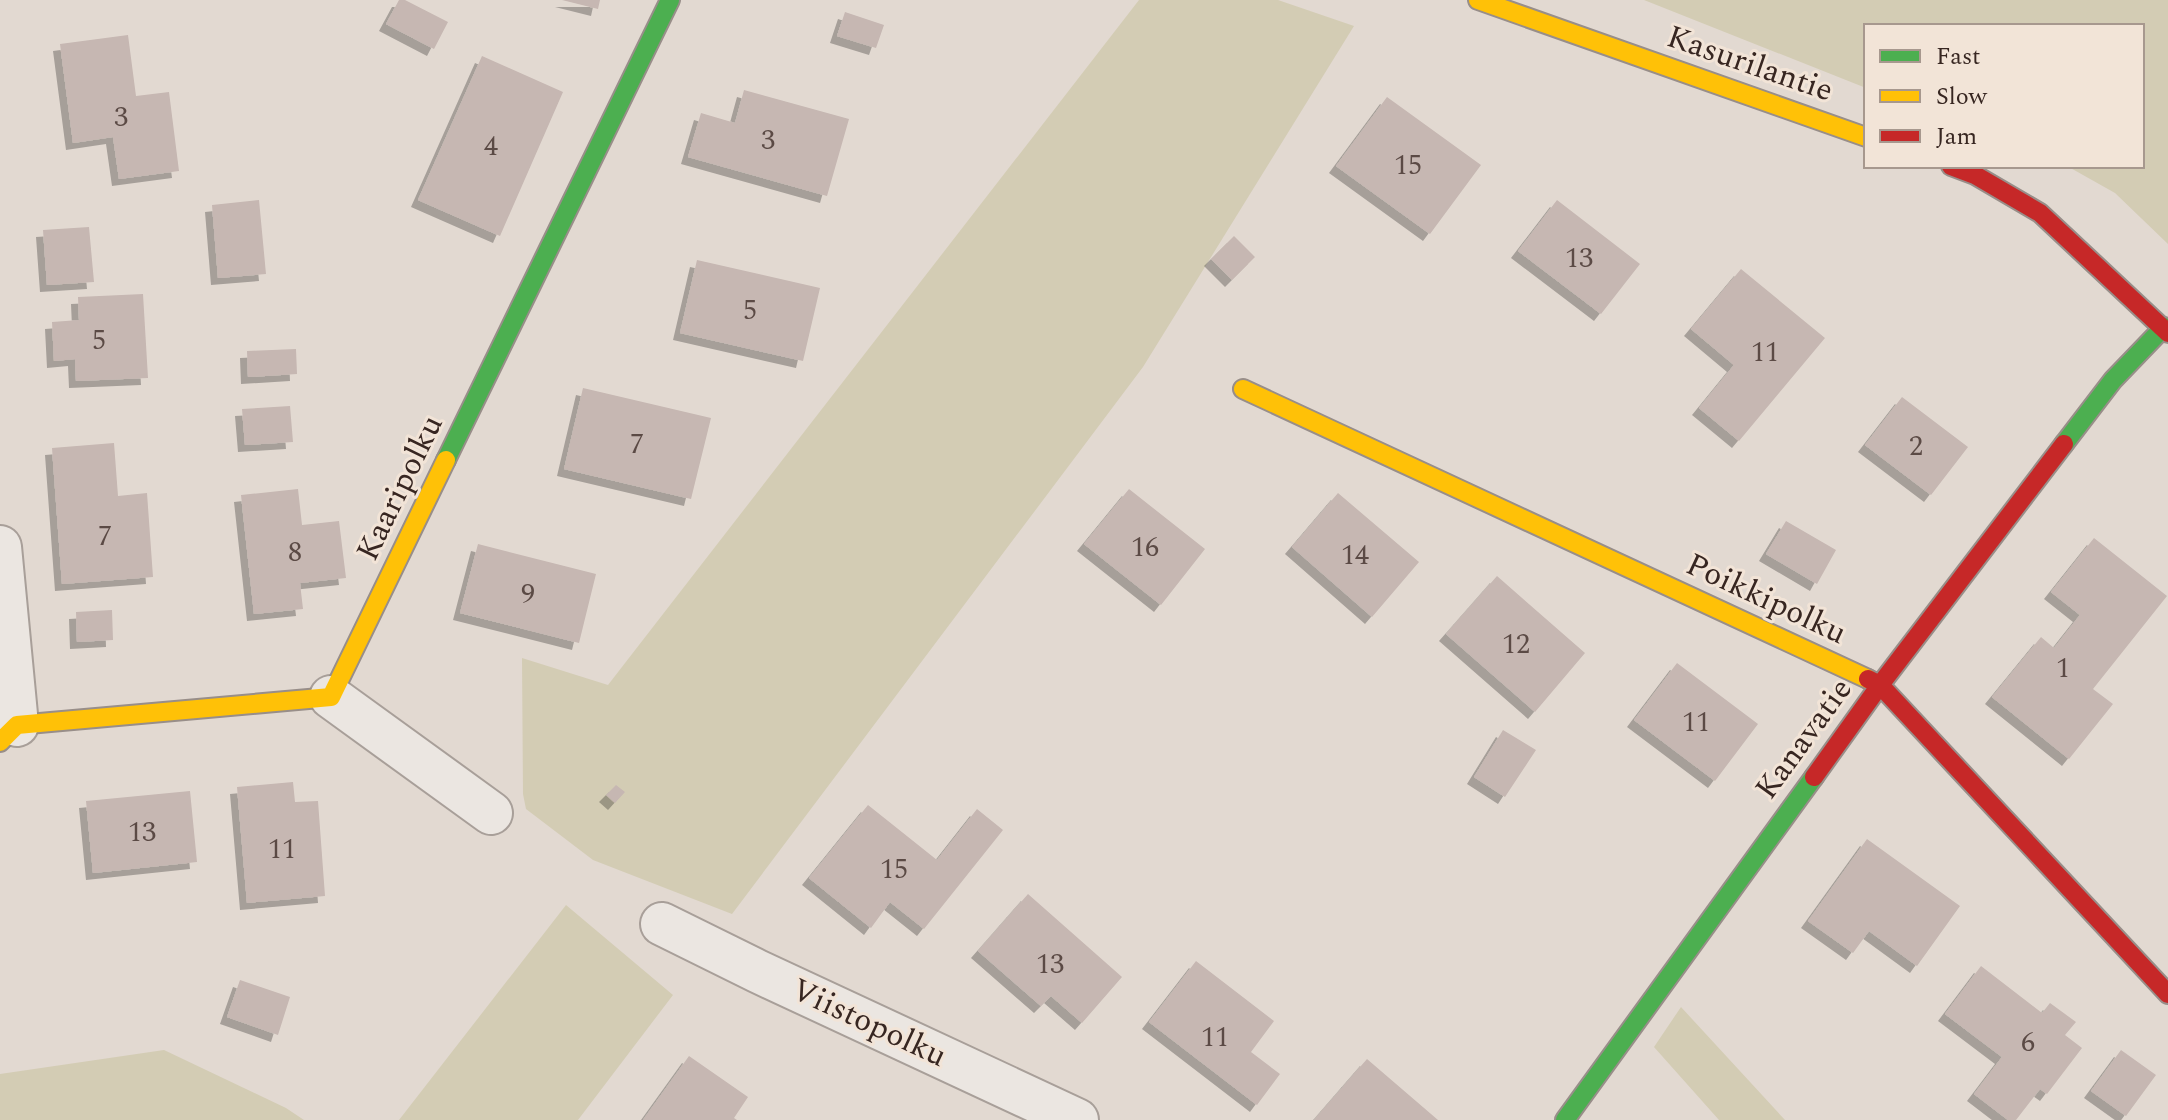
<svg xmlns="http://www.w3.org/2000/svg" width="2168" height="1120" font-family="Spectral,serif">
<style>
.green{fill:#d3ccb4}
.building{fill:#c6b7b2;filter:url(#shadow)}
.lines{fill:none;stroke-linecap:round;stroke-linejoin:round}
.street-casing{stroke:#a89f99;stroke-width:46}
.fast-casing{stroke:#988e89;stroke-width:22}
.slow-casing{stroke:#988e89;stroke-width:22}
.jam-casing{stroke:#988e89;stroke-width:22}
.street{stroke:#ebe6e1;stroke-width:42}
.fast{stroke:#4caf50;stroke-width:18}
.slow{stroke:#ffc107;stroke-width:18}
.jam{stroke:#c62828;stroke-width:18}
.labels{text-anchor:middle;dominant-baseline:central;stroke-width:6;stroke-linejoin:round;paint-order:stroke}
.number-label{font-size:28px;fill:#5b4a45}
.street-label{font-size:32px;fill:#372621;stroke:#f2e4d7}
</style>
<defs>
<filter id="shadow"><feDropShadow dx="-7" dy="7" stdDeviation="0" flood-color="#0004"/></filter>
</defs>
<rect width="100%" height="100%" fill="#e2d9d1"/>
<path class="green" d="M 1139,0 L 1278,0 L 1354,26 L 1143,367 L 732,914 L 593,860 L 526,809 L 523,794 L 522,658 L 608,685 Z
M 1644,0 L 2168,0 L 2168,244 L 2115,193 L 2067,166 L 2142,166 L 2142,26 L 1866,26 L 1866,88 Z
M 566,905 L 673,995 L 578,1120 L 399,1120 Z
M 1681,1007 L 1785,1120 L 1719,1120 L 1654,1047 Z
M 164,1050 L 286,1108 L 304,1120 L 0,1120 L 0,1074 Z"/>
<path class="building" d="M 399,0 L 405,0 L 448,22 L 434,49 L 386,24 Z
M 562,0 L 600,0 L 598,9 Z
M 845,12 L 884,25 L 876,48 L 837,36 Z
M 128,35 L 136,96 L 169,92 L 179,171 L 119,179 L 113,137 L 73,143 L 60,44 Z
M 482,56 L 563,92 L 500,236 L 418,200 Z
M 744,90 L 849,119 L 827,196 L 688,157 L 701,113 L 735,123 Z
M 1387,97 L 1481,165 L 1430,234 L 1336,166 Z
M 259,200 L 266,274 L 218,278 L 212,205 Z
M 1557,200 L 1640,264 L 1601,314 L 1518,251 Z
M 89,227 L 94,282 L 47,285 L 43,230 Z
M 1234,236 L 1255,257 L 1232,280 L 1211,259 Z
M 697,260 L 820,288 L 803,361 L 680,333 Z
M 1741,269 L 1825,338 L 1739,441 L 1699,408 L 1734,365 L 1691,329 Z
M 143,294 L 148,378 L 76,381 L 75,359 L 54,361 L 52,322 L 79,320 L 78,297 Z
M 296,349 L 297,374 L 248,377 L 247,351 Z
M 583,388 L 711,418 L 691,499 L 564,469 Z
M 1902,397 L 1968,447 L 1931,495 L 1865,445 Z
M 290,406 L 293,442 L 245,445 L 242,409 Z
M 114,443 L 118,496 L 147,493 L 153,577 L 62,584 L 52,448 Z
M 298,489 L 302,525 L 339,521 L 346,578 L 300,583 L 303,609 L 254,614 L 241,495 Z
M 1129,489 L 1205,549 L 1161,605 L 1084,544 Z
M 1338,493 L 1419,562 L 1372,617 L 1292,547 Z
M 1786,521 L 1836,550 L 1817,584 L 1766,554 Z
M 2094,538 L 2167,596 L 2093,689 L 2113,704 L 2069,759 L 1992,697 L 2041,637 L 2054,648 L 2080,615 L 2051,592 Z
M 478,544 L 596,574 L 579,643 L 460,613 Z
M 1497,576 L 1585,653 L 1535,712 L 1446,634 Z
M 112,610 L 113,640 L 77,642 L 76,612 Z
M 1677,663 L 1758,724 L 1715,781 L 1634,720 Z
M 1503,730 L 1536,750 L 1505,797 L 1474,777 Z
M 293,782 L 295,802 L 318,801 L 325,896 L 247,903 L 237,787 Z
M 616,785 L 625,792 L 615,803 L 606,795 Z
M 190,791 L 197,862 L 93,873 L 86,801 Z
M 868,805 L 937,860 L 977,809 L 1003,830 L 924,929 L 890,902 L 871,928 L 809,878 Z
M 1867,839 L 1960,906 L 1917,966 L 1869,931 L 1853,953 L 1808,921 Z
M 1028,894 L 1122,977 L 1082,1023 L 1051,996 L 1041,1006 L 978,951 Z
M 1196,961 L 1274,1021 L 1251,1052 L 1280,1074 L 1257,1105 L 1149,1022 Z
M 1981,966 L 2042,1013 L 2050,1003 L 2076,1022 L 2065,1035 L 2082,1048 L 2047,1094 L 2040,1089 L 2016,1120 L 2008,1120 L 1974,1094 L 2002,1057 L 1945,1014 Z
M 240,980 L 290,997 L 278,1035 L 227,1017 Z
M 2121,1050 L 2156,1075 L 2126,1116 L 2091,1091 Z
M 689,1056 L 748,1097 L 734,1118 L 737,1120 L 643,1120 Z
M 1367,1059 L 1438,1120 L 1314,1120 Z"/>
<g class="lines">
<g class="street-casing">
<path id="street" d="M 0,547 L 17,725
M 331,697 L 491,813
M 662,924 L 757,971 L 1077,1120"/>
</g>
<g class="fast-casing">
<path id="fast" d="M 2064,444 L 2113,380 L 2164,327
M 446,460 L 670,0
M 1565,1120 L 1814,777"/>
</g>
<g class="slow-casing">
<path id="slow" d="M 1478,0 L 1866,137
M 1243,389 L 1868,679
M 0,742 L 17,725 L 331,697 L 446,460"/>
</g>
<g class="jam-casing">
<path id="jam" d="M 1951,166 L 1975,175 L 2040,213 L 2168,333
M 1868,679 L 1880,685 L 2168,994
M 1814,777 L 1880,685 L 2064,444"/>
</g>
<use href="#street" class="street"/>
<use href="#fast" class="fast"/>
<use href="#slow" class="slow"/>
<use href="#jam" class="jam"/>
</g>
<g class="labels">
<g class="number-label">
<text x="121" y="117">3</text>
<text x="768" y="140">3</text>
<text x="491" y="146">4</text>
<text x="1408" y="165">15</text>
<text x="1579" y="258">13</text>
<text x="750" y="310">5</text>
<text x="99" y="340">5</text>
<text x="1765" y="352">11</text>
<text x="637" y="444">7</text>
<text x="1916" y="446">2</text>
<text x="105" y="536">7</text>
<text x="1145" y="547">16</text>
<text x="295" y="552">8</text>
<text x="1355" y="555">14</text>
<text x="528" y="594">9</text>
<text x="1516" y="644">12</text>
<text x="2063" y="668">1</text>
<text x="1696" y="722">11</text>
<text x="142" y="832">13</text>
<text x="282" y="849">11</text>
<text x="894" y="869">15</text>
<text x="1050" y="964">13</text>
<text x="1215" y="1037">11</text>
<text x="2028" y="1042">6</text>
</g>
<g class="street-label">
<text transform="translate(1750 64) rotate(19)">Kasurilantie</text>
<text transform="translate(400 488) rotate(-64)">Kaaripolku</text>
<text transform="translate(1766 599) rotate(25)">Poikkipolku</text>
<text transform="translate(1804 739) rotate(-54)">Kanavatie</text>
<text transform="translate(869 1023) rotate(25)">Viistopolku</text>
</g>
</g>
<rect x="1864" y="24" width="280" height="144" fill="#f2e4d7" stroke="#a7988e" stroke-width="2"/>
<rect x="1880" y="50" width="40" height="12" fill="#4caf50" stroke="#a7988e" stroke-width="2"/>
<text x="1936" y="64" font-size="24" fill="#372621">Fast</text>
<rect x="1880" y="90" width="40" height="12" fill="#ffc107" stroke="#a7988e" stroke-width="2"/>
<text x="1936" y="104" font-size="24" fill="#372621">Slow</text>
<rect x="1880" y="130" width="40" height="12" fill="#c62828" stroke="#a7988e" stroke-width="2"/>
<text x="1936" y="144" font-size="24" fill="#372621">Jam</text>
</svg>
